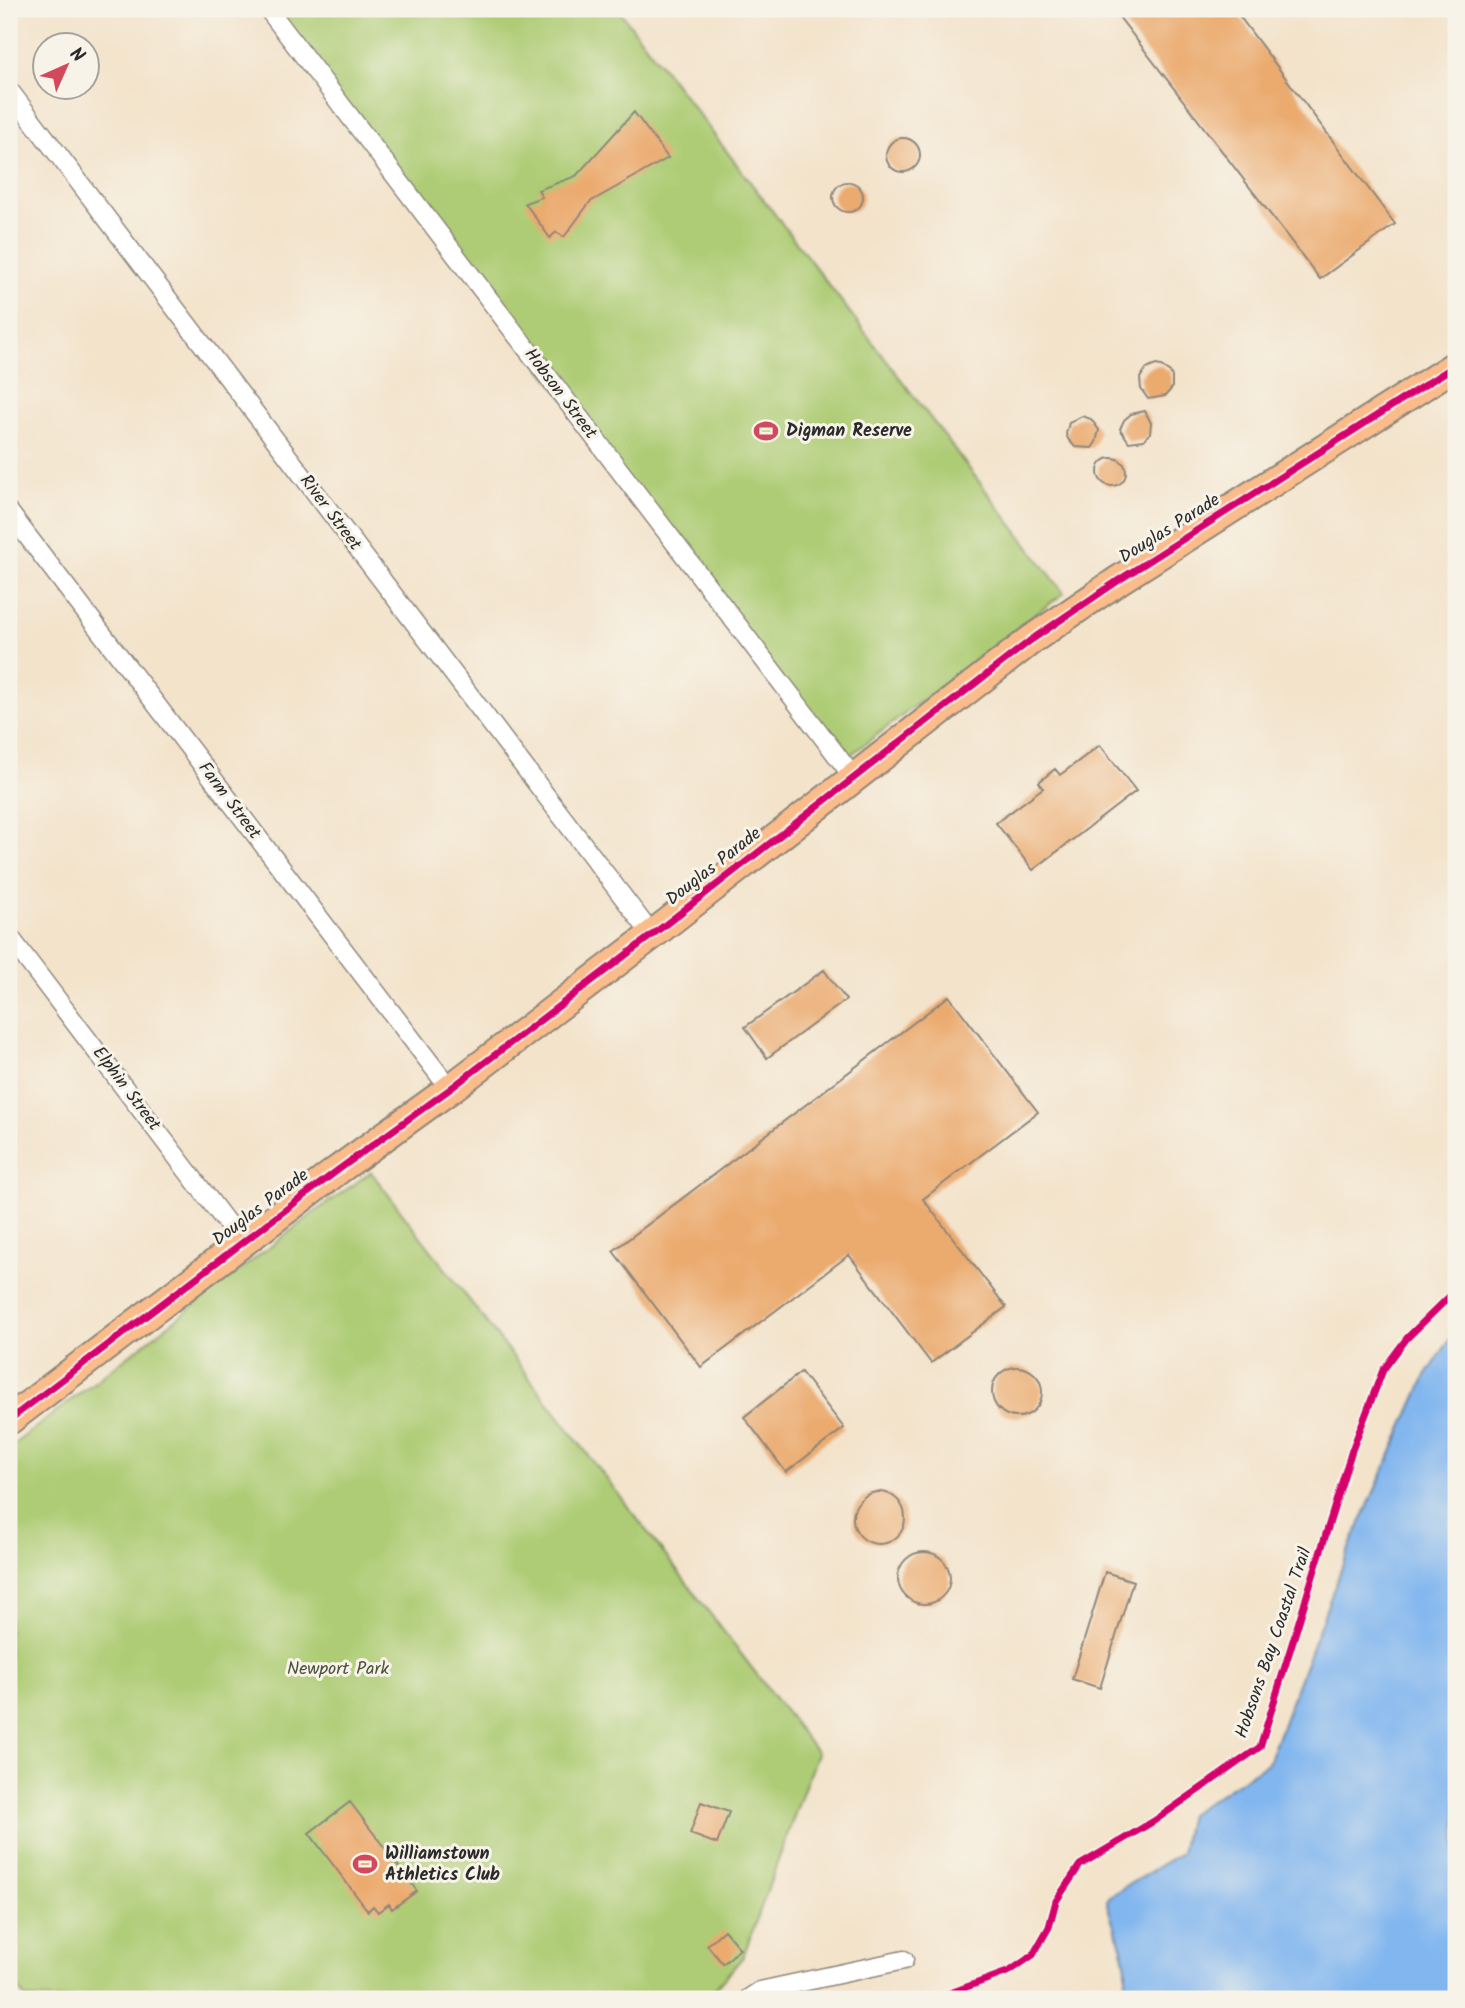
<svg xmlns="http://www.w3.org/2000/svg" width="1465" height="2008" font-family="Kalam,sans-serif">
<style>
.green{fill:#adcc74;stroke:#6c7c50;stroke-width:2}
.water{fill:#81b6ef;stroke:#56708d;stroke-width:2}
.building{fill:#ebaa6e}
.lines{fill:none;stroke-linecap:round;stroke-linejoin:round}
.minor-casing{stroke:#8f877b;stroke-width:21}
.primary-casing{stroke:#8f877b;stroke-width:32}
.minor{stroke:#fff;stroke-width:18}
.primary{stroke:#fabc8b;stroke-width:28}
.cycleway-casing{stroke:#f7f3e8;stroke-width:11}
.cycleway{stroke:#d6006c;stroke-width:7}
.labels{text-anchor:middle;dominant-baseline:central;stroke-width:6;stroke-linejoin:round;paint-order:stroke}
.street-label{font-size:18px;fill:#2b2b2b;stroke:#f7f3e8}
.poi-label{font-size:18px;font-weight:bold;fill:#2b2b2b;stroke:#f7f3e8;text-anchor:start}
.park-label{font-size:18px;fill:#4c533d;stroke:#f7f3e8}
</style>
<rect width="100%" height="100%" fill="#f7f3e8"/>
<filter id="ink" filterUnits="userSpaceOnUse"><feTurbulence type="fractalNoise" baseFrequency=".0143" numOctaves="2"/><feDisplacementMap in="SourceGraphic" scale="14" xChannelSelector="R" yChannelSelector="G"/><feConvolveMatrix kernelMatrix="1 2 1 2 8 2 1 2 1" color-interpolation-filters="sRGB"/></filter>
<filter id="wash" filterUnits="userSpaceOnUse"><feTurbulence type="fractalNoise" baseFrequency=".00686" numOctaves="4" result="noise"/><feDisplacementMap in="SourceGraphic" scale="28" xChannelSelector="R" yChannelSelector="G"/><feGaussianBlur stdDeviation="1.57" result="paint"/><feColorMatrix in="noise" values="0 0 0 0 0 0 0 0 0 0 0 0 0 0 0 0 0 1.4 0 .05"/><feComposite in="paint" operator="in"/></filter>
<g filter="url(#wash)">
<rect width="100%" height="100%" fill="#f3e3cb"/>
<path class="green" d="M 267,9 L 618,9 L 1064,593 L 841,762 Z
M 371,1172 L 817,1753 L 743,1957 L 706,1999 L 26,1999 L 9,1976 L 9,1448 L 319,1209 Z"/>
<path class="water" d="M 1456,1330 L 1456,1999 L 1123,1999 C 1133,1961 1117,1939 1107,1904 L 1108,1897 L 1181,1853 L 1189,1814 L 1268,1763 L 1350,1546 L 1425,1378 Z"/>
<g id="blocks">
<path class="building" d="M 1113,9 L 1234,9 L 1395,224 L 1320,279 Z
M 634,112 L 668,158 L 590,202 L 564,237 L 556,232 L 550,238 L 525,203 L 542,197 L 538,190 L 576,176 Z
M886 155a17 17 0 1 1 34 0a17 17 0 1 1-34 0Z
M833 197a15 15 0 1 1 30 0a15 15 0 1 1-30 0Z
M 1156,365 L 1161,366 L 1170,372 L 1172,377 L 1172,388 L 1165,396 L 1148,399 L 1141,389 L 1140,378 L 1146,369 Z
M 1145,411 L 1151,423 L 1150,433 L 1144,440 L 1129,442 L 1120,429 L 1124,420 L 1131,414 Z
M 1082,416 L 1091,419 L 1099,430 L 1096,442 L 1092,448 L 1075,447 L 1068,439 L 1066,434 L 1069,423 Z
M1098 472a14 14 0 1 1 28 0a14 14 0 1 1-28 0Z
M 1100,745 L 1136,791 L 1033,870 L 996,823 L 1043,788 L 1039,782 L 1055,769 L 1060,775 Z
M 824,970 L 846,1000 L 767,1058 L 745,1027 Z
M 949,996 L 1038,1112 L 923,1199 L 1006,1307 L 931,1363 L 849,1255 L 701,1367 L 613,1251 Z
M992 1392a25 25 0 1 1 50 0a25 25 0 1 1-50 0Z
M 801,1372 L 844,1428 L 786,1472 L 744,1417 Z
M853 1518a26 26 0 1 1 52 0a26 26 0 1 1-52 0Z
M898 1578a26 26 0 1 1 52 0a26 26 0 1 1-52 0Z
M 1105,1572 L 1133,1581 L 1100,1688 L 1072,1679 Z
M 350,1802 L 417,1891 L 392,1909 L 389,1904 L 378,1912 L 373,1906 L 368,1911 L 309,1833 Z
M 701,1802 L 729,1812 L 717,1844 L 690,1834 Z
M 724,1930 L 740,1949 L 723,1964 L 707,1945 Z"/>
</g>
</g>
<g filter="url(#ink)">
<use href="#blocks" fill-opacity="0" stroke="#8f877b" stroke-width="2"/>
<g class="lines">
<g class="minor-casing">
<path id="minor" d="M 268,9 L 854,778
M 9,90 L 652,935
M 9,512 L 450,1089
M 9,936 L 242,1243
M 748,1999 L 760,1991 L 904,1960"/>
</g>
<g class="primary-casing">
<path id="primary" d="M 9,1420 L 338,1170 L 450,1089 L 652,935 L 1031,640 L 1119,580 L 1456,365"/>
</g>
<use href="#minor" class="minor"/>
<use href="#primary" class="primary"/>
<g class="cycleway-casing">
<path id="cycleway" d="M 9,1420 L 338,1170 L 450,1089 L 652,935 L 1031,640 L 1119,580 L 1456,365
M 934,1999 L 1010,1971 L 1033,1955 L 1049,1927 L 1056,1901 L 1080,1865 L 1154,1821 L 1260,1747 L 1352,1450 L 1383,1370 L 1407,1338 L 1456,1290"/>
</g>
<use href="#cycleway" class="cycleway"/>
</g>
</g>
<defs>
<g id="stadium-bare" transform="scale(1.89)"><path d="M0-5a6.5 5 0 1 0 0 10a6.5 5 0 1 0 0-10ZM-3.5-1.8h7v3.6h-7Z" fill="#d1495b" stroke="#f7f3e8" stroke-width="2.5" paint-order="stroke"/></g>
</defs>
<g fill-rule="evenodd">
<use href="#stadium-bare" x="766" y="431"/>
<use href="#stadium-bare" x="365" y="1864"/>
</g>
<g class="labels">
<g class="street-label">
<text transform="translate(560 394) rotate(53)">Hobson Street</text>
<text transform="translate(330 513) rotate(53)">River Street</text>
<text transform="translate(1170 529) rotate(-32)">Douglas Parade</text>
<text transform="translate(229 801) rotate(53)">Farm Street</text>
<text transform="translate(714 867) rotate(-38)">Douglas Parade</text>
<text transform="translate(126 1089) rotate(53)">Elphin Street</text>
<text transform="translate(261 1208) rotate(-37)">Douglas Parade</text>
<text transform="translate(1274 1643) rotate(-71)">Hobsons Bay Coastal Trail</text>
</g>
<g class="poi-label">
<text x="786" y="431">Digman Reserve</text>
<text x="385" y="1854">Williamstown<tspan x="385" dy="21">Athletics Club</tspan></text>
</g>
<g class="park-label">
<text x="338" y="1669">Newport Park</text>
</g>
</g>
<rect width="1465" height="2008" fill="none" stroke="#f7f3e8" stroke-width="35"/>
<g transform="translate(66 66) rotate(45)"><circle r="33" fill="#f7f3e8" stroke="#a5a39c" stroke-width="2"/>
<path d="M0-5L12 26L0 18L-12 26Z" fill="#d1495b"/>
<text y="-10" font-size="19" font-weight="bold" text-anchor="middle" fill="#2b2b2b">N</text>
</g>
</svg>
